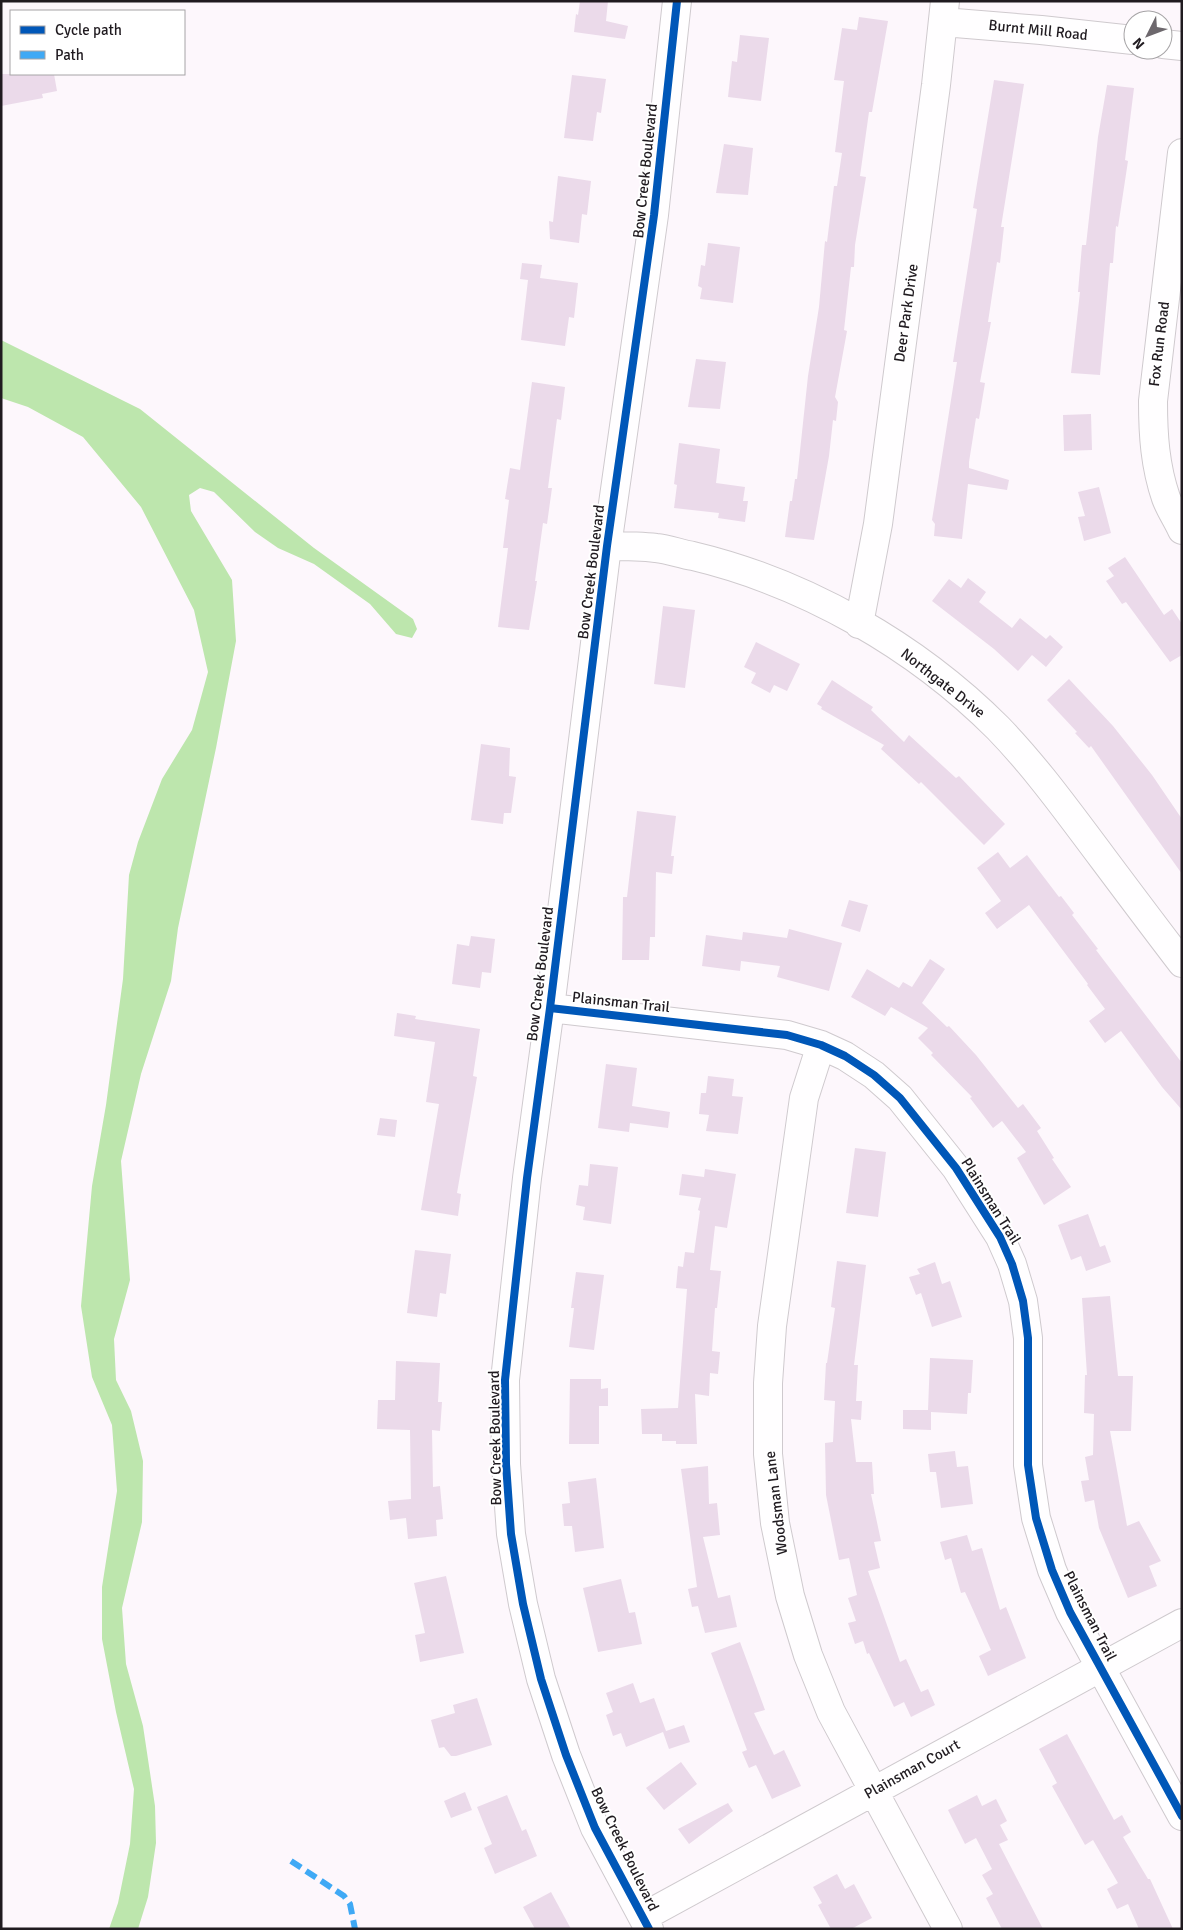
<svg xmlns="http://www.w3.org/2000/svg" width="1183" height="1930" font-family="Signika,sans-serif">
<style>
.water{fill:#bde6ad}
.building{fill:#ebdaea}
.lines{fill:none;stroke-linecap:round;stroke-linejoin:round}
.minor-casing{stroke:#cfcace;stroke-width:30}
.minor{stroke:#fffeff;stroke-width:28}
.quiet{stroke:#3fa9f5;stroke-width:6;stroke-dasharray:12 6;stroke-linecap:butt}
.cycleway-casing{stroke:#fff;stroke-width:11}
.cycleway{stroke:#0057b8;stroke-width:8}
.labels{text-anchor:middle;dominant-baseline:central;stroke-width:4;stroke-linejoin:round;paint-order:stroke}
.street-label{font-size:15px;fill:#201b20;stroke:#fff}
</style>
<rect width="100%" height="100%" fill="#fdf7fc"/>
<path class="water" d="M 1,340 L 140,409 L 314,548 L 413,619 L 417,629 L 412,638 L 396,634 L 370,604 L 314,564 L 278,548 L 255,532 L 214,492 L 200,488 L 189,495 L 191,511 L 232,580 L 236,641 L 216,748 L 178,928 L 171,981 L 141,1074 L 121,1161 L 130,1280 L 114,1339 L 116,1380 L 131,1411 L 143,1461 L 142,1522 L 122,1608 L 126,1664 L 143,1726 L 155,1806 L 156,1843 L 148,1897 L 138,1929 L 109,1929 L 118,1903 L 130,1844 L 134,1789 L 116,1712 L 102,1639 L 102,1587 L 117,1491 L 112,1425 L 92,1377 L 81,1306 L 92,1186 L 106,1105 L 123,979 L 129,875 L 138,842 L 162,779 L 192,730 L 208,672 L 194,610 L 141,507 L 83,437 L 28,407 L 1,398 Z"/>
<path class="building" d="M 580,1 L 608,1 L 606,21 L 628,26 L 625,39 L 574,32 L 576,14 L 578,15 Z
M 859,17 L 888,21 L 872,112 L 869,112 L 860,176 L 866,177 L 855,245 L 854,267 L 851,267 L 844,330 L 847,331 L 835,397 L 838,402 L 836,421 L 833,420 L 829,456 L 814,540 L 785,537 L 790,501 L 792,501 L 795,479 L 797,479 L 808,376 L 819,307 L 825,241 L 827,242 L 834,186 L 837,186 L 842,153 L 835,152 L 844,81 L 834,80 L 842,28 L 857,30 Z
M 740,35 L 769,38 L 761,101 L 728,97 L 732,61 L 737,62 Z
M 1,74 L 54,74 L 57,91 L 42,94 L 43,98 L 1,106 Z
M 572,75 L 606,79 L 601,113 L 597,112 L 593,141 L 564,138 Z
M 994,80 L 1024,84 L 1001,227 L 1004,227 L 1000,263 L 997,262 L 988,322 L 991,322 L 980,382 L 985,383 L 979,419 L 976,418 L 969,462 L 969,468 L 1009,480 L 1007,490 L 968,484 L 962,539 L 934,536 L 935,524 L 932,520 L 957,362 L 953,362 L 977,209 L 973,208 Z
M 1107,85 L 1134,88 L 1125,160 L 1128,161 L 1118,227 L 1116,226 L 1113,263 L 1110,263 L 1100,375 L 1071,373 L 1080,292 L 1078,292 L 1082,245 L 1086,245 L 1098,137 Z
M 724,144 L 753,148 L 748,195 L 716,193 Z
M 558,176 L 591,181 L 587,215 L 582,214 L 579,243 L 550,239 L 549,221 L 553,222 Z
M 708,243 L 740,247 L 733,303 L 700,299 L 702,288 L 698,286 L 701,265 L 705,266 Z
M 522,263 L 542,265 L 540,278 L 578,283 L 574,318 L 569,317 L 565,346 L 521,340 L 528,280 L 520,279 Z
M 696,359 L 726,362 L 720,409 L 688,407 Z
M 532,382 L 565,387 L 561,420 L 557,419 L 548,488 L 552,488 L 547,524 L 543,523 L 535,581 L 537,581 L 529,630 L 498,627 L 508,548 L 503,548 L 509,500 L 505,499 L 510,468 L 520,470 Z
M 1091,414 L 1092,450 L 1064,451 L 1063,415 Z
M 679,443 L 720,449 L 716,483 L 745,487 L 743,501 L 748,501 L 745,522 L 718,518 L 719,513 L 674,508 L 677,485 L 674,484 Z
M 1099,487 L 1111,533 L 1084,541 L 1078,517 L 1085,516 L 1078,492 Z
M 1125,557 L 1164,615 L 1172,609 L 1182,624 L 1182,655 L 1170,662 L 1126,602 L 1122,604 L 1106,581 L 1114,576 L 1108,568 Z
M 968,578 L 986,592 L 979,602 L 1012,628 L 1020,618 L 1046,639 L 1050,635 L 1063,647 L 1046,667 L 1032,655 L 1018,671 L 994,649 L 932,601 L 949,579 L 961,588 Z
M 663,606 L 695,610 L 685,688 L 654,684 Z
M 756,642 L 800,664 L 787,691 L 774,685 L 770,693 L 751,683 L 756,673 L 744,667 Z
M 1069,679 L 1113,726 L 1152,775 L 1182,819 L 1182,874 L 1091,746 L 1089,748 L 1075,733 L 1077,732 L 1047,700 Z
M 832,680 L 873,707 L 871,710 L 904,742 L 909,735 L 956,778 L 959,776 L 1005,824 L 984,845 L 921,782 L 919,784 L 881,749 L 884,745 L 821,709 L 822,707 L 817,704 Z
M 481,744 L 510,748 L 509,776 L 516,777 L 511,813 L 504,813 L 503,824 L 471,820 Z
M 637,811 L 676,816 L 671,856 L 674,856 L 672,874 L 656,872 L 655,937 L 650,937 L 649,960 L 622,960 L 623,897 L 627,897 Z
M 998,852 L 1010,868 L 1027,855 L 1059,897 L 1061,896 L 1074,913 L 1072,915 L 1098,949 L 1096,950 L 1182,1063 L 1182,1110 L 1162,1087 L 1121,1031 L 1105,1043 L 1089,1021 L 1105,1009 L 1087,985 L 1088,984 L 1029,905 L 997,929 L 985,913 L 1001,901 L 977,868 Z
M 849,900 L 868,905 L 860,932 L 841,926 Z
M 789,929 L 842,943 L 829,991 L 777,977 L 780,966 L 741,961 L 740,971 L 702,966 L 706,935 L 742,940 L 743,932 L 787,938 Z
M 471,936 L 495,939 L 491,973 L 482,972 L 480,988 L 452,984 L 457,944 L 469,946 Z
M 930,959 L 945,969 L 922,1003 L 947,1027 L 949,1026 L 976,1055 L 1018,1108 L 1023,1104 L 1041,1128 L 1037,1131 L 1054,1158 L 1052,1159 L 1071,1187 L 1044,1205 L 1017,1158 L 1026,1152 L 1002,1121 L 993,1128 L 970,1098 L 972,1097 L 931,1055 L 933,1053 L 918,1038 L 928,1028 L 891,1007 L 885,1016 L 851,997 L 867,969 L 899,988 L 903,982 L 912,987 Z
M 397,1013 L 416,1016 L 415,1019 L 480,1029 L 473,1076 L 477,1077 L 457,1193 L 461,1194 L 458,1216 L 421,1210 L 439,1104 L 426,1102 L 435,1042 L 394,1036 Z
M 606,1064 L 637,1068 L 632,1106 L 670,1112 L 668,1128 L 630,1123 L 629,1132 L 598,1128 Z
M 708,1076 L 734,1079 L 732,1096 L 743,1097 L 738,1134 L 706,1131 L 709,1115 L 699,1114 L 701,1093 L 706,1093 Z
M 380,1118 L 397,1120 L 395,1137 L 377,1135 Z
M 855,1148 L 886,1152 L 878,1217 L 846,1213 Z
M 590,1164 L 618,1167 L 611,1224 L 583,1220 L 585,1207 L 576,1205 L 579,1185 L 588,1186 Z
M 705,1169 L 736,1174 L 727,1228 L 715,1226 L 710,1270 L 721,1271 L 717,1308 L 715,1308 L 712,1351 L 720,1352 L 718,1374 L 710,1373 L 709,1396 L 695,1394 L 697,1444 L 676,1444 L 676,1441 L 662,1441 L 662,1434 L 642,1434 L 641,1409 L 678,1408 L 687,1289 L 676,1288 L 678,1266 L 683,1267 L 685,1252 L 694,1253 L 700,1211 L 698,1210 L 701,1198 L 679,1195 L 682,1174 L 704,1177 Z
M 1088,1214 L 1100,1247 L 1105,1245 L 1111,1262 L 1086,1271 L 1081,1256 L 1071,1260 L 1058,1225 Z
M 415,1250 L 451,1254 L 446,1294 L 440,1293 L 437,1317 L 407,1313 Z
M 837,1261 L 866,1265 L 854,1365 L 858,1365 L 856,1401 L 862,1401 L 861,1420 L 851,1419 L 856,1462 L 872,1462 L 874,1494 L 871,1494 L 881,1541 L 874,1542 L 880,1568 L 868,1571 L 900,1662 L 906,1659 L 921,1692 L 928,1689 L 935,1705 L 911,1717 L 904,1702 L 894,1707 L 869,1653 L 867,1654 L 863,1641 L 855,1644 L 848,1623 L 856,1621 L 848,1598 L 857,1595 L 849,1558 L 839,1560 L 826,1495 L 825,1443 L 833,1442 L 835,1401 L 824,1400 L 826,1363 L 827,1363 L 835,1308 L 831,1307 Z
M 935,1262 L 942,1284 L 950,1281 L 962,1317 L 932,1327 L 921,1293 L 916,1295 L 909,1277 L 920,1274 L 917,1269 Z
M 576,1272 L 604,1275 L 594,1350 L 569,1347 L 574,1308 L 571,1308 Z
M 1110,1296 L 1118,1376 L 1133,1376 L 1131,1431 L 1110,1431 L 1127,1526 L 1139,1521 L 1161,1561 L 1149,1566 L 1157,1586 L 1128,1598 L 1099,1528 L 1094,1500 L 1085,1502 L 1081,1481 L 1089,1480 L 1085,1457 L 1093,1455 L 1094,1414 L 1084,1413 L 1085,1375 L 1087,1375 L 1082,1298 Z
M 930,1358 L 973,1360 L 971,1393 L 968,1393 L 967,1414 L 931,1412 L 931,1430 L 903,1429 L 903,1410 L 928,1410 Z
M 396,1361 L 440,1363 L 438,1402 L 442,1402 L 440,1431 L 432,1430 L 433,1487 L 440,1486 L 443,1519 L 436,1520 L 437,1536 L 408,1539 L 406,1518 L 390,1520 L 388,1501 L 411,1499 L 410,1430 L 377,1429 L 378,1400 L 395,1400 Z
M 570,1379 L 601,1379 L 601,1389 L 608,1388 L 608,1406 L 599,1406 L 599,1444 L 569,1444 Z
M 955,1451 L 957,1467 L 968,1466 L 973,1504 L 941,1508 L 936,1472 L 930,1472 L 928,1454 Z
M 708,1466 L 709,1504 L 717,1503 L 720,1535 L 703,1537 L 718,1598 L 730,1595 L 737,1627 L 705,1633 L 698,1606 L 692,1607 L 688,1589 L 697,1587 L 681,1469 Z
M 596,1478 L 604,1548 L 575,1552 L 572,1526 L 564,1526 L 562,1504 L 570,1503 L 568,1482 Z
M 967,1535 L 972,1551 L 982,1548 L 1000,1610 L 1006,1607 L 1026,1658 L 988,1676 L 979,1656 L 991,1650 L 965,1592 L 961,1593 L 951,1558 L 945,1560 L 940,1542 Z
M 446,1576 L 464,1653 L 420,1662 L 415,1635 L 425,1633 L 414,1583 Z
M 621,1579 L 629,1613 L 635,1612 L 642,1644 L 598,1652 L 583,1588 Z
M 740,1642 L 765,1710 L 754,1713 L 774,1755 L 784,1750 L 801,1786 L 772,1799 L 756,1765 L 749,1768 L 742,1752 L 747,1750 L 711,1653 Z
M 633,1683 L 640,1703 L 654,1698 L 666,1731 L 684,1725 L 690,1742 L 669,1749 L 663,1732 L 626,1747 L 621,1733 L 613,1736 L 606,1715 L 613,1712 L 606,1693 Z
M 477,1698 L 492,1745 L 456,1756 L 451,1756 L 444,1747 L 439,1748 L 431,1720 L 455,1713 L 453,1705 Z
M 1067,1734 L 1114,1820 L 1122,1815 L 1131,1832 L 1123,1837 L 1148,1879 L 1150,1879 L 1173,1929 L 1139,1929 L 1128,1904 L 1117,1909 L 1107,1889 L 1118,1883 L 1093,1840 L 1085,1845 L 1052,1786 L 1057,1783 L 1039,1749 Z
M 681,1762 L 697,1784 L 664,1810 L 646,1788 Z
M 465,1792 L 472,1810 L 451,1818 L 444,1801 Z
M 507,1795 L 522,1831 L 526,1829 L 537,1856 L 495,1874 L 484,1848 L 492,1844 L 477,1807 Z
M 977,1795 L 982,1806 L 996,1799 L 1007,1821 L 1000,1825 L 1008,1840 L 999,1844 L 1043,1929 L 1002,1929 L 986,1898 L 993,1894 L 982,1875 L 992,1869 L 976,1838 L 965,1844 L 948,1810 Z
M 728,1803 L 733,1811 L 689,1844 L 678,1829 Z
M 837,1874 L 845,1889 L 854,1884 L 872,1918 L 851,1929 L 831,1929 L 818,1905 L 822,1903 L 813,1887 Z
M 551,1892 L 571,1929 L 535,1929 L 523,1907 Z"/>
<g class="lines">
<g class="minor-casing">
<path id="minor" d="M 943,22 L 1041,30 L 1133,40
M 1163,44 L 1182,46
M 1182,153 L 1153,401 C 1153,435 1155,466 1166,498 C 1170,509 1177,519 1182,530
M 607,546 C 623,546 640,546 656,548 C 668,549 681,554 693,556 C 806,583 916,646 998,728 C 1030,761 1057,797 1084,833 C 1117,877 1149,920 1182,963
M 859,624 L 878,524 L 936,85 L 945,1
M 550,1008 L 787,1035 L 821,1045 L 845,1056 L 874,1075 L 900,1098 L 956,1168 L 1000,1237 L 1012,1264 L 1023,1301 L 1028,1338 L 1028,1465 L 1036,1518 L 1052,1570 L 1070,1612 L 1182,1816
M 821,1045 L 804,1098 L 772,1326 L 768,1383 L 768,1454 L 775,1523 L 790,1596 L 808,1655 L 831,1712 L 948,1929
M 643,1917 L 1182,1623
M 649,1929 L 595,1828 L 566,1755 L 541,1679 L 523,1604 L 511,1534 L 506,1464 L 505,1380 L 527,1178 L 550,1008 L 607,546 L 654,215 L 677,1"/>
</g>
<use href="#minor" class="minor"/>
<path class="quiet" d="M 291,1861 L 344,1896 L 350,1904 L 355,1929"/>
<g class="cycleway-casing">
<path id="cycleway" d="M 550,1008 L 787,1035 L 821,1045 L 845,1056 L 874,1075 L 900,1098 L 956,1168 L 1000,1237 L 1012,1264 L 1023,1301 L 1028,1338 L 1028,1465 L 1036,1518 L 1052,1570 L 1070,1612 L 1182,1816
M 649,1929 L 595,1828 L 566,1755 L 541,1679 L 523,1604 L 511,1534 L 506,1464 L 505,1380 L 527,1178 L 550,1008 L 607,546 L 654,215 L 677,1"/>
</g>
<use href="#cycleway" class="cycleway"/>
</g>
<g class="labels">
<g class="street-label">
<text transform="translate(1038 30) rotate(6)">Burnt Mill Road</text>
<text transform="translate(645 171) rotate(-84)">Bow Creek Boulevard</text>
<text transform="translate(906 313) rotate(-82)">Deer Park Drive</text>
<text transform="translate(1159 344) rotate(-83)">Fox Run Road</text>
<text transform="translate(591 572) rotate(-83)">Bow Creek Boulevard</text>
<text transform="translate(943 683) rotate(38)">Northgate Drive</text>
<text transform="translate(540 974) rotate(-83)">Bow Creek Boulevard</text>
<text transform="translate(621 1002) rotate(6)">Plainsman Trail</text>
<text transform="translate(991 1201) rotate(58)">Plainsman Trail</text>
<text transform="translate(495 1438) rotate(-91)">Bow Creek Boulevard</text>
<text transform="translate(776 1503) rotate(-97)">Woodsman Lane</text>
<text transform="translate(1090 1616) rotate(63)">Plainsman Trail</text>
<text transform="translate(912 1769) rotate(-29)">Plainsman Court</text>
<text transform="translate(625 1849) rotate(64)">Bow Creek Boulevard</text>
</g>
</g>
<rect width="1183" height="1930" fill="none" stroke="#201b20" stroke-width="5"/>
<rect x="10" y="10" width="175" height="65" fill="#ffffff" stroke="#a6a4a6"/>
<rect x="20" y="26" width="25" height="8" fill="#0057b8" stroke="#a6a4a6"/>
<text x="55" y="35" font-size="15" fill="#201b20">Cycle path</text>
<rect x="20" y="51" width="25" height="8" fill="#3fa9f5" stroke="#a6a4a6"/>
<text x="55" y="60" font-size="15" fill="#201b20">Path</text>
<g transform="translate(1148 35) rotate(228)"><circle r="24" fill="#ffffff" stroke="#a6a4a6"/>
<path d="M0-4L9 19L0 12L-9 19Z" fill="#6d686d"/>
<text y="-8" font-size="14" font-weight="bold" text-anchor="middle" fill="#201b20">N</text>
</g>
</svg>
